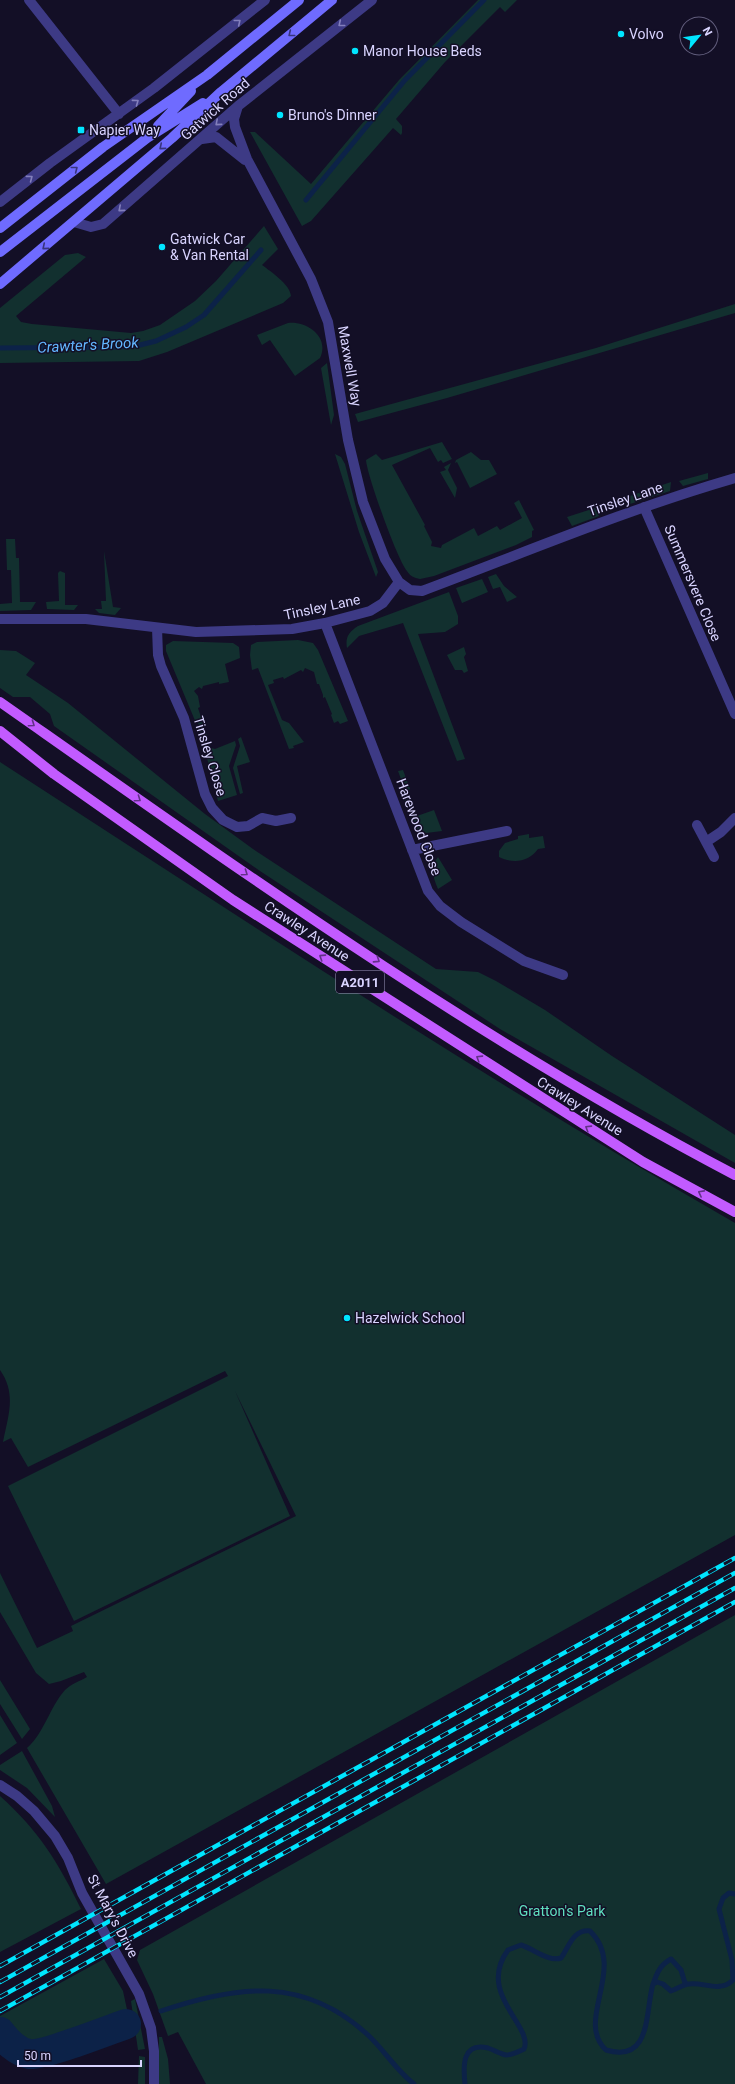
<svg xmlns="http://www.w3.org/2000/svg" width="735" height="2084" font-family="Roboto,sans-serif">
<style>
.green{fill:#12302f}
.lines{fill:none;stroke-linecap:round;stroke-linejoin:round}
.stream{stroke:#0c2248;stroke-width:5}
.river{stroke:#0c2248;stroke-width:30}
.street{stroke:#3d3a85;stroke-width:10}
.secondary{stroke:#6f6bff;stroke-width:10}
.primary{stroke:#c25bff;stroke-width:10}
.rail-casing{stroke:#00e5ff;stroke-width:4.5}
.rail{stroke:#130f26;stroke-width:3;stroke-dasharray:9;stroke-linecap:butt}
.oneway{stroke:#837fbc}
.oneway2{stroke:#38347d}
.oneway3{stroke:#623188}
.poi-dot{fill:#00e5ff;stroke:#130f26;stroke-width:1.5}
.labels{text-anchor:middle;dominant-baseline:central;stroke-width:3;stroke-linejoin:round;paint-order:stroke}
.shield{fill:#130f26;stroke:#9e99be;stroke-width:1}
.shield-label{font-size:13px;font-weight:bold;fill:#d9d4ff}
.poi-label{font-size:14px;fill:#d9d4ff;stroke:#130f26;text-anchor:start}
.street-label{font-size:14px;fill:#d9d4ff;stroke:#130f26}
.park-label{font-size:14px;fill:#5fe0c0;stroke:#130f26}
.water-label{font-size:15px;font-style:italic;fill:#62b6ff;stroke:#130f26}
</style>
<rect width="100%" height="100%" fill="#130f26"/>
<path class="green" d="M 478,0 L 517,0 L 505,12 L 500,7 L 445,62 L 396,119 L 402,126 L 402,133 L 401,135 L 393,128 L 311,221 L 302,226 L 250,132 L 255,132 L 311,184 L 399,80 Z
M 264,226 L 278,249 L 262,265 C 271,272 290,284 291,296 L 283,303 L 167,352 L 139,361 L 0,363 L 0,308 L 65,255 L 78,253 L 86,257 L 16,316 L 21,322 L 32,324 L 131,333 L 143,331 L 160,325 L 195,301 L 216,281 Z
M 735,304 L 735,313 L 447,398 L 358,422 L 355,414 L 596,348 Z
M 288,323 C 307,321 330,337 320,358 L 295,376 L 270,340 L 262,345 L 257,335 Z
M 327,363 L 334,415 L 331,425 L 321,368 Z
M 442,442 L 452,459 L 443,463 L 441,460 L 438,462 L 430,448 L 392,465 L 425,525 L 424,526 L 432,542 L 431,546 L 441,548 L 442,545 L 474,528 L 478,536 L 497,526 L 500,530 L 522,518 L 514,503 L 519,500 L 534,530 L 532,531 L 532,537 L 516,545 L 434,576 L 420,579 C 414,578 410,576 407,571 C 397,559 367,475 366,460 L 376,454 L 382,460 Z
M 471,452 L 481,460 L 489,460 L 497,474 L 470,488 L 457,462 L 455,463 L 456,460 Z
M 335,454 L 341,457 L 345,464 L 357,511 L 378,572 L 376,577 L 359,532 Z
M 451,463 L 448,470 L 457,488 L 455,498 L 440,472 L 446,470 L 444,467 Z
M 708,473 L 708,479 L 683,486 L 679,481 Z
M 671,482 L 670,491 L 627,505 L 624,498 Z
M 595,508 L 599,516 L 572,526 L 567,517 Z
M 6,539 L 15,539 L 16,558 L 19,558 L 20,602 L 36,602 L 31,610 L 0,611 L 0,604 L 12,603 L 11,570 L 7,570 Z
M 104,551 L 113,607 L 121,608 L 115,615 L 99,613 L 95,609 L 102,609 L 101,601 L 106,601 Z
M 60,571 L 65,573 L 65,605 L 78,605 L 74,610 L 47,609 L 46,602 L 59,601 L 58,573 Z
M 496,574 L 504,586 L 517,597 L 507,602 L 500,587 L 493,589 L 488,577 Z
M 482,579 L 488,592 L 462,603 L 456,588 Z
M 449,592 L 458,616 L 458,624 L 445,632 L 418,634 L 465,759 L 457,761 L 403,623 L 359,636 L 347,648 C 345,637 349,632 358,626 Z
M 298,640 L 313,643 L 318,650 L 348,721 L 340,724 L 338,721 L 334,723 L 331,715 L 332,714 L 325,697 L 323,698 L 323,695 L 319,684 L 317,684 L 314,672 L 305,668 L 303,672 L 301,670 L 284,679 L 283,677 L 273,680 L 274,683 L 268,685 L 282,720 L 289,723 L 304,742 L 293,746 L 294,748 L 289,749 L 258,668 L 252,670 L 250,655 L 251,645 L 257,642 Z
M 173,641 L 233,643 L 239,647 L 240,658 L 225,664 L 229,682 L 219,684 L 219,682 L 203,686 L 202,689 L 199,687 L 194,691 L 198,696 L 200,707 L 198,708 L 211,748 L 215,749 L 235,741 L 236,745 L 229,766 L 237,795 L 218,801 L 198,723 L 196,723 L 166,651 L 166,645 Z
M 464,647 L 466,654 L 464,657 L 468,671 L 464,673 L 462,670 L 455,670 L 447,655 Z
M 0,650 L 16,651 L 35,663 L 26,675 L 68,703 L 205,814 L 253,849 L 436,969 L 478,972 L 496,981 L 545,1010 L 612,1056 L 735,1135 L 735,1163 L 500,1029 L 260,871 L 54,726 L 50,714 L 30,697 L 13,697 L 0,688 Z
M 241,737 L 250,762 L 237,766 L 243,793 L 240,794 L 233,768 L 240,746 L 238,739 Z
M 0,762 C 242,919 484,1079 735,1223 L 735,1535 L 106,1884 L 27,1748 C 45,1732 49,1708 65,1690 C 71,1684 80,1681 87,1677 L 84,1672 L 61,1681 L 49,1684 L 36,1673 L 0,1612 L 0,1573 L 37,1648 L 73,1631 L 71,1626 L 296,1516 L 235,1391 L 290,1516 L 74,1621 L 8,1486 L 228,1376 L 225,1371 L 28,1467 L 11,1438 L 3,1442 C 8,1416 17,1394 0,1370 Z
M 403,770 L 410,789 L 407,791 L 417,816 L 434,810 L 442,831 L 426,833 L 416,828 L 403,797 L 405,790 L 398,771 Z
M 529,834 L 529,838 L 543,836 L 545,848 L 538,849 C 529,862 513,864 499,857 L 499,851 L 505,843 L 518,839 L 518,836 Z
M 438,857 L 452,880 L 438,889 C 433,878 430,867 438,857 Z
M 735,1615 L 735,2084 L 206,2084 L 178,2032 L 168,2036 L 153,1994 L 137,1960 L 140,1950 Z
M 0,1680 L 30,1729 L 22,1739 L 0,1704 Z
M 0,1715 L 17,1743 L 0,1755 Z
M 22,1751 L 52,1806 L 55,1817 L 27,1788 L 0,1770 L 0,1765 Z
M 0,1796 C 39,1831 58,1862 81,1909 L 0,1952 Z
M 104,1959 L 123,1991 L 131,2028 L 49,2056 L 29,2059 L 19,2064 L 5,2052 L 0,2055 L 0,2016 Z
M 135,1999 L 145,2049 L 138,2050 L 131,2001 Z
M 159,2037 L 162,2037 L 168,2059 L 170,2084 L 159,2084 Z
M 139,2056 L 145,2057 L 145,2084 L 138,2084 Z"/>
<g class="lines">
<path class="stream" d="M 306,200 L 405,80 L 484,0
M 0,348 L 119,347 L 140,345 L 156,341 L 186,327 L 204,315 L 261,250
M 653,1984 C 657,1973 660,1965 671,1959 L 681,1970 L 685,1983 L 688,1984
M 161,2011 C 238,1985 304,1976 368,2035 C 385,2051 396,2070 414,2084
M 465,2084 C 463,2066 462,2042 488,2048 C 494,2050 500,2054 506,2055 C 512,2055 518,2052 524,2049 C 534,2026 476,1994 508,1950 L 521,1945 C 534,1949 548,1962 561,1958 C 569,1947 573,1929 590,1931 C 628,1968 574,2020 606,2050 C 652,2064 645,2011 653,1984 L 657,1982 L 663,1984 L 671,1991 C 677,1989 684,1984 689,1984 C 705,1982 720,1993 733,1980 L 732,1960 L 719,1909 L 723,1898 L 729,1893 L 735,1894"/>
<path class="river" d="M 0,2032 C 8,2042 16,2051 29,2054 C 43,2056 109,2030 126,2024"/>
<path class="street" d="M 29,0 L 119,114
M 238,106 L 234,119 L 235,127 L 247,159 L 311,279 L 328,322 L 348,440 L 363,502 L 385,559 L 399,582
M 202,139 L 216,137 L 245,160
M 0,202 L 50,163 L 154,88 L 265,0
M 74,222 L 91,227 L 103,224 L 238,106 L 372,0
M 644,507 L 735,714
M 0,619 L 86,619 L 196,632 L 292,629 L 325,623 L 370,611 L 383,603 L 399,582 L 410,590 L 422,591 C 526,552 628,509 735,478
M 325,623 L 428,891 L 440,906 L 461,922 L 524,961 L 563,975
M 157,628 L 158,655 L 161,666 L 184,718 L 205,794 L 212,808 L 223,820 L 237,827 L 248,826 L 262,818 L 276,821 L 291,818
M 697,825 L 714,857
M 706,842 L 721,832 L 735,818
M 412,850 L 507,831
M 0,1785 L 17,1796 L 34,1811 L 55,1836 L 68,1858 L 82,1893 L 139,1994 L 151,2028 L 154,2051 L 154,2084"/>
<path class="secondary" d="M 158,126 L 191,91
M 0,228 L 103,147 L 207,75 L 299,0
M 0,252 L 147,138 L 203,103
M 0,284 L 172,138 L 221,92 L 332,0"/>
<path class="primary" d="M 0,702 C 238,869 477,1040 735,1175
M 0,731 L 54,774 L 233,900 L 643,1162 L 735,1212"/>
<g class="rail-casing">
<path id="rail" d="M 0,1966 L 735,1558
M 0,1982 L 735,1573
M 0,1997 L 735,1588
M 0,2011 L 735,1602"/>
</g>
<use href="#rail" class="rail"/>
</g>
<defs><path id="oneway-chevron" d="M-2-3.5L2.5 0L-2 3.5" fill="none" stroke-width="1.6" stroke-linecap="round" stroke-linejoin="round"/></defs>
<g class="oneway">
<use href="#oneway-chevron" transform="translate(238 22) rotate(-39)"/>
<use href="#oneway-chevron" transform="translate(341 24) rotate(141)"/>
<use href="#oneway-chevron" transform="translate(136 102) rotate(-36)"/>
<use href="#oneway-chevron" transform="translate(218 123) rotate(139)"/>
<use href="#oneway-chevron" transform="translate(30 178) rotate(-37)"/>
<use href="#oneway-chevron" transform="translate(121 209) rotate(139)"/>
</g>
<g class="oneway2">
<use href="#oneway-chevron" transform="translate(291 34) rotate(141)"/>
<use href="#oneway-chevron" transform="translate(162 147) rotate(140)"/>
<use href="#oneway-chevron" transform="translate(75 169) rotate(-38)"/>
<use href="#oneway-chevron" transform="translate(45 247) rotate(140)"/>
</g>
<g class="oneway3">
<use href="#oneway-chevron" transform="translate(32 724) rotate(35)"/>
<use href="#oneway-chevron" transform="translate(138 799) rotate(35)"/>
<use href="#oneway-chevron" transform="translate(245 873) rotate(35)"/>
<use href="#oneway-chevron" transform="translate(322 957) rotate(-147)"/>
<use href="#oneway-chevron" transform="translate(377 960) rotate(33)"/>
<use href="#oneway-chevron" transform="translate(479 1058) rotate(-148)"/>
<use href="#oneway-chevron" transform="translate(588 1128) rotate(-148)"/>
<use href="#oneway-chevron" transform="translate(701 1193) rotate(-152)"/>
</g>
<g class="poi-dot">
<circle cx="621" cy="34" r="4"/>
<circle cx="355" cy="51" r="4"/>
<circle cx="280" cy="115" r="4"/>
<rect x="77" y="126" width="8" height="8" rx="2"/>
<circle cx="162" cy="247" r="4"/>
<circle cx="347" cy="1318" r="4"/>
</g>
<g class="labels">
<rect class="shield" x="336" y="971" width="48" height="22" rx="3"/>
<g class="shield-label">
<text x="360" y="982">A2011</text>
</g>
<g class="poi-label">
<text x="629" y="34">Volvo</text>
<text x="363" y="51">Manor House Beds</text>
<text x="288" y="115">Bruno's Dinner</text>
<text x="89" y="130">Napier Way</text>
<text x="170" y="239">Gatwick Car<tspan x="170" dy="16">&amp; Van Rental</tspan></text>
<text x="355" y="1318">Hazelwick School</text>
</g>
<g class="street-label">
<text transform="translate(215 109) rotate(-41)">Gatwick Road</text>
<text transform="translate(350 366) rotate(80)">Maxwell Way</text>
<text transform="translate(625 499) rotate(-19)">Tinsley Lane</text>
<text transform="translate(693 583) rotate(67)">Summersvere Close</text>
<text transform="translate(322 607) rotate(-12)">Tinsley Lane</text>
<text transform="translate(210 756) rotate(73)">Tinsley Close</text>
<text transform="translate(419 827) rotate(69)">Harewood Close</text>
<text transform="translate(307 931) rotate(33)">Crawley Avenue</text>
<text transform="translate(580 1106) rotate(32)">Crawley Avenue</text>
<text transform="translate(113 1916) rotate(62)">St Mary's Drive</text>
</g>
<g class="park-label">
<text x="562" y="1911">Gratton's Park</text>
</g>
<g class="water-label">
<text transform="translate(88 345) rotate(-3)">Crawter's Brook</text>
</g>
</g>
<g transform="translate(699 36) rotate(61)"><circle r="19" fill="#130f26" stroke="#625e7d"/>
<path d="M0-3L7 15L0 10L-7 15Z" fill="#00e5ff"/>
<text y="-6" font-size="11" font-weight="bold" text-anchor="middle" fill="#d9d4ff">N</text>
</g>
<path d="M18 2060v6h123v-6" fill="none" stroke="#d9d4ff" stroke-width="2"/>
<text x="24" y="2060" font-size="12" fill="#d9d4ff" stroke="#130f26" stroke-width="3" paint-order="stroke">50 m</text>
</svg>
